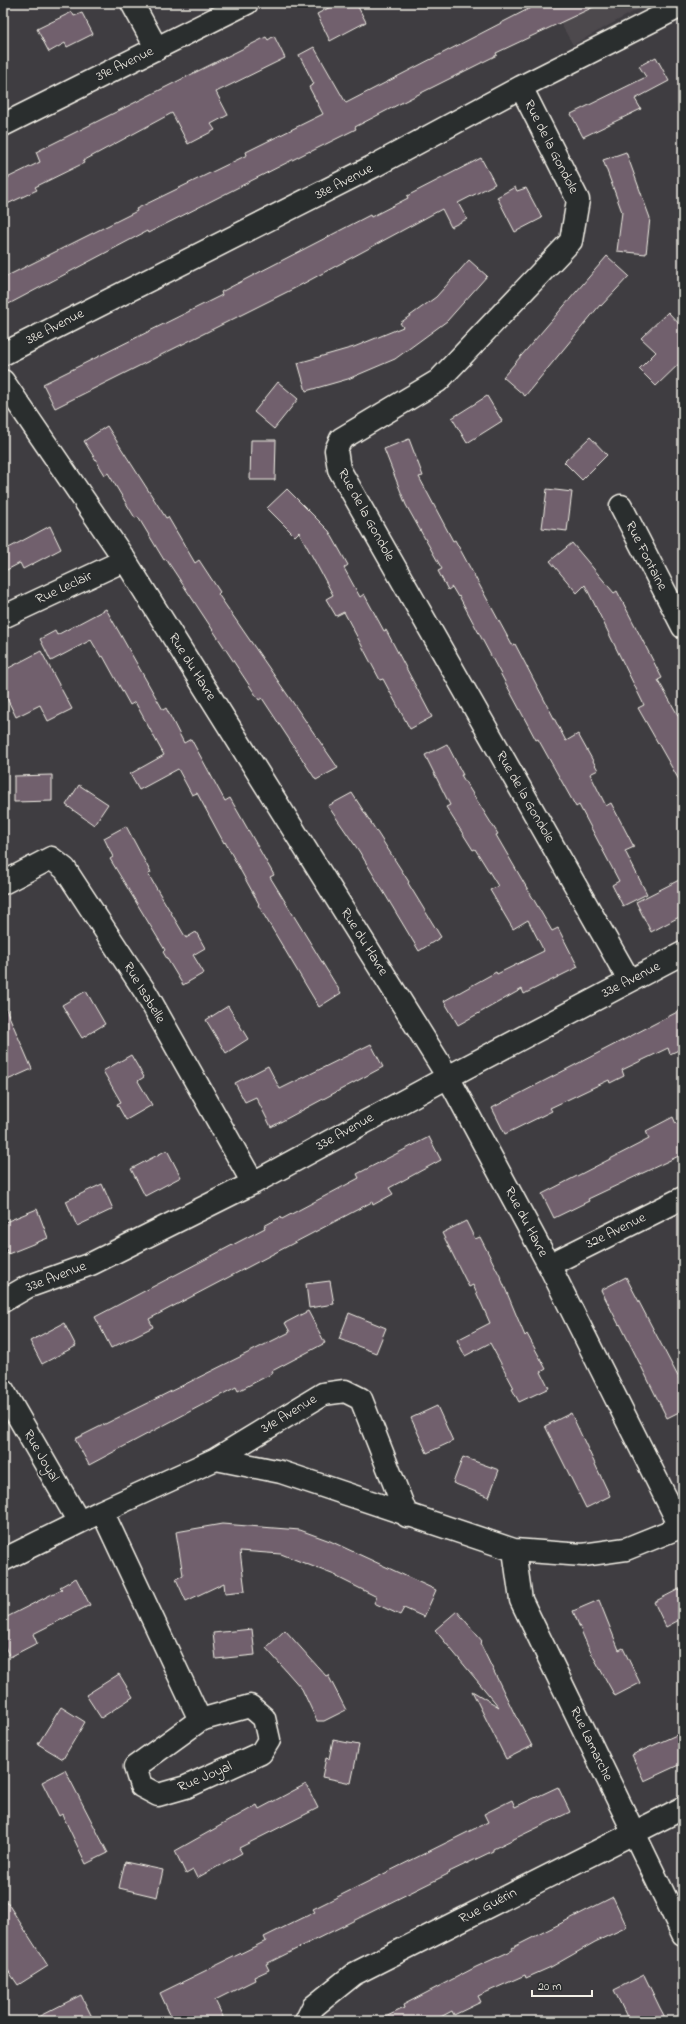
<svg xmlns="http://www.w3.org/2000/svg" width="686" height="2024" font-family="'Indie Flower',sans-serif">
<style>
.built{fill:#4e484e}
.building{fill:#71616d;stroke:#f4f1e8}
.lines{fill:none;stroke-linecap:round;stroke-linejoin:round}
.minor-casing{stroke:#f4f1e8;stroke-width:25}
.minor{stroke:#2a2d2e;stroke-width:22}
.labels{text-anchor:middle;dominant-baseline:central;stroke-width:3.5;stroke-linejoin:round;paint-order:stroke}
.street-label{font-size:14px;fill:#f4f1e8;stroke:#2a2d2e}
</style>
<rect width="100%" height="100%" fill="#3f3d41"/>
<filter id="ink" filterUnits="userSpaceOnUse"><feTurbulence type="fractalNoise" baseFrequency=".025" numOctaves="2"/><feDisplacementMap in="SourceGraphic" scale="8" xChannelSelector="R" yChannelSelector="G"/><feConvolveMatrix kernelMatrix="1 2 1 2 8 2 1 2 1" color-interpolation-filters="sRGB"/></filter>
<g filter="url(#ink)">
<path class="built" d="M 549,3 L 649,3 L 573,45 Z"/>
<path class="building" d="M 338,3 L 356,3 L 366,22 L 330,41 L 317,14 Z
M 540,3 L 602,3 L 496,53 L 497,55 L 407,100 L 355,127 L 356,129 L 310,152 L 310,151 L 148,233 L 147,231 L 3,307 L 3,278 L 137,211 L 136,209 L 247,155 L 246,152 L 323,114 L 309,87 L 314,84 L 299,55 L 314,47 L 346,103 Z
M 72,12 L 74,16 L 82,13 L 93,34 L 67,47 L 65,43 L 49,52 L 37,29 Z
M 274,36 L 285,58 L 216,92 L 228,115 L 211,124 L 215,130 L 188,144 L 172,113 L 83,161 L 84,163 L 35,187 L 37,190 L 3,206 L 3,180 L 40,162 L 36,152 L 266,37 L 268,40 Z
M 656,57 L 669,81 L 635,99 L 641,109 L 583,137 L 571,114 L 646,77 L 639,66 Z
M 626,152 L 650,218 L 646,254 L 617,251 L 622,212 L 603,160 Z
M 481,158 L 495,184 L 458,203 L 467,219 L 451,227 L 442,209 L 297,287 L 55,408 L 43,384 L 222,295 L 221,292 L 370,215 L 371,217 L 408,198 L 407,196 Z
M 515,187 L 517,191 L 526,188 L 542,218 L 515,232 L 497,197 Z
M 607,256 L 629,276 L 601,306 L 600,305 L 525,396 L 503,377 Z
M 469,260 L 487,276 L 447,321 L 395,359 L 348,379 L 306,391 L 298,363 L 354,347 L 403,327 L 400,323 L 436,297 Z
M 668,312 L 683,328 L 683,360 L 656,386 L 639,369 L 656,352 L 641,338 Z
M 278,382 L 298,399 L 274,429 L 254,412 Z
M 487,396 L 502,421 L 467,443 L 452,418 Z
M 107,426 L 166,518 L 168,517 L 195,563 L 199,560 L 220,592 L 218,594 L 338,768 L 316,780 L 262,698 L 259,700 L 166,559 L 164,560 L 138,517 L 135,518 L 108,473 L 105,475 L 84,441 Z
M 590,437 L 607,455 L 582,480 L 564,462 Z
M 409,439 L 423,476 L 419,477 L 453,541 L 455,540 L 512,645 L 515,644 L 566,741 L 578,734 L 598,770 L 590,774 L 606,806 L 611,803 L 634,847 L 625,851 L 647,894 L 623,906 L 612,885 L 619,881 L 579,805 L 576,807 L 538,739 L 536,740 L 459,596 L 458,597 L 452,587 L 448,590 L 438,571 L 442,569 L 406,505 L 384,449 Z
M 251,440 L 276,440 L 275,480 L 250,480 Z
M 287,489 L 329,531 L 348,565 L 344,568 L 360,597 L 364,594 L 384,631 L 386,630 L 432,717 L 410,729 L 383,679 L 380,680 L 344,612 L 336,616 L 326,599 L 333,595 L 299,532 L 295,536 L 267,508 Z
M 547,489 L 572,492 L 567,531 L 542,528 Z
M 50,526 L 61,549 L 23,569 L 20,563 L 3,572 L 3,551 Z
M 572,543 L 614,593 L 617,591 L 662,678 L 658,680 L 683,724 L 683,787 L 638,708 L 644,705 L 585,585 L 577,593 L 550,561 Z
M 106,609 L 163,710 L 166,708 L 184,743 L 191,739 L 225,801 L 230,798 L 274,875 L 270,877 L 341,993 L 319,1007 L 258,905 L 259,904 L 225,842 L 224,843 L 197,793 L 192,795 L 178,769 L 139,790 L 130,774 L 164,755 L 135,702 L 130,705 L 103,656 L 101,657 L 91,640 L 51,661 L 40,639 L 55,631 L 57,635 Z
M 41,651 L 72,709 L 48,721 L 40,705 L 16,717 L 3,690 L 3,671 Z
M 447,744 L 463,775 L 461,775 L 498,834 L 496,835 L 552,931 L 558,928 L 578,967 L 524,994 L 522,989 L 458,1025 L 444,1001 L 496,972 L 497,974 L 544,951 L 528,920 L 513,929 L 490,890 L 498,886 L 475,849 L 473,850 L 446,807 L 450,805 L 425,755 Z
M 52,775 L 52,801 L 14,802 L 14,776 Z
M 79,785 L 108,804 L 94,825 L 66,805 Z
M 352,793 L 409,882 L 408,883 L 441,937 L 419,951 L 359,851 L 328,806 Z
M 126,826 L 151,873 L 148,874 L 186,938 L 196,932 L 205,948 L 193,955 L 204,973 L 183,985 L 163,952 L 165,950 L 110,859 L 113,857 L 104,838 Z
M 683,878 L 683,915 L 651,932 L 636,902 Z
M 86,991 L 105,1024 L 82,1038 L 62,1005 Z
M 3,1002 L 32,1069 L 3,1082 Z
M 228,1006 L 248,1039 L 226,1053 L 206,1020 Z
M 683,1009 L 683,1048 L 670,1054 L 668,1048 L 622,1070 L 624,1076 L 610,1083 L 609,1080 L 550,1108 L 552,1111 L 505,1134 L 492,1108 Z
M 371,1044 L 383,1067 L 271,1127 L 256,1097 L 245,1102 L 235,1083 L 268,1066 L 280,1089 Z
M 131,1055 L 144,1077 L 138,1081 L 152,1105 L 126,1120 L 117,1104 L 121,1102 L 103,1071 Z
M 673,1117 L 676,1124 L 683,1121 L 683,1154 L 588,1199 L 589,1201 L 554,1218 L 542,1194 L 649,1139 L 646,1131 Z
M 429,1137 L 441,1160 L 389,1188 L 393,1194 L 373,1205 L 372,1202 L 149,1319 L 153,1327 L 111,1348 L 95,1317 L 265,1228 L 264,1226 L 281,1217 L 282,1219 L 359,1178 L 357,1174 Z
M 167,1150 L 181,1177 L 145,1196 L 131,1169 Z
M 102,1184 L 113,1209 L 77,1226 L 66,1201 Z
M 37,1209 L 48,1238 L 8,1254 L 3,1242 L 3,1223 Z
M 466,1221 L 475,1239 L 480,1237 L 500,1276 L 525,1336 L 527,1334 L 546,1369 L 541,1372 L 549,1388 L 519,1402 L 512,1389 L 514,1388 L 490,1343 L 465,1356 L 457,1340 L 490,1323 L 473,1285 L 469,1287 L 442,1233 Z
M 626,1277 L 683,1386 L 683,1410 L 667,1418 L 620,1324 L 619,1325 L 601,1290 Z
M 330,1281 L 334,1304 L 309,1308 L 306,1284 Z
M 308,1311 L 325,1343 L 272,1371 L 273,1373 L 238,1391 L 236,1387 L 89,1465 L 75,1439 L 290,1332 L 285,1323 Z
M 349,1313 L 386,1328 L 376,1353 L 339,1339 Z
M 64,1323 L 76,1346 L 42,1364 L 30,1341 Z
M 437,1406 L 453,1441 L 427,1453 L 411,1418 Z
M 571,1413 L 610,1496 L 586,1508 L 545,1426 Z
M 463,1457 L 499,1470 L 489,1497 L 453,1483 Z
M 222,1524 L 300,1530 L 330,1541 L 436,1590 L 424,1617 L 404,1608 L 400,1615 L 374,1603 L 377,1597 L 337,1577 L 337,1576 L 281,1554 L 240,1551 L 245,1591 L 225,1593 L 224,1583 L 186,1601 L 176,1579 L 183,1575 L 176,1532 Z
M 76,1578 L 90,1605 L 33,1634 L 37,1643 L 10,1657 L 3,1643 L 3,1619 L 62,1589 L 60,1587 Z
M 683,1587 L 683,1618 L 666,1627 L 654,1602 Z
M 599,1600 L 619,1650 L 623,1648 L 640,1683 L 615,1696 L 588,1647 L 573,1611 Z
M 457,1611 L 482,1641 L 480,1643 L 516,1717 L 518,1719 L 532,1746 L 506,1759 L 472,1691 L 499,1707 L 435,1630 Z
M 252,1629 L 255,1655 L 216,1659 L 213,1633 Z
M 285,1630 L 326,1676 L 328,1675 L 346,1710 L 324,1721 L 317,1721 L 302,1689 L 266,1648 Z
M 119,1674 L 133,1697 L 101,1718 L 86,1695 Z
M 61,1707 L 85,1722 L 63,1759 L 38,1744 Z
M 683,1732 L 683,1763 L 644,1781 L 632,1755 Z
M 333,1740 L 359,1745 L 351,1783 L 322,1777 L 326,1758 L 329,1759 Z
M 65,1770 L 108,1853 L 86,1864 L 62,1814 L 59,1816 L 42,1782 Z
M 306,1784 L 318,1808 L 239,1848 L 242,1853 L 197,1878 L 193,1870 L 186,1874 L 175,1851 L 257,1805 L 259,1809 Z
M 558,1787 L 570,1812 L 493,1849 L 493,1851 L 449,1872 L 450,1873 L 266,1964 L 269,1970 L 254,1977 L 255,1980 L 215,2000 L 225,2021 L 173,2021 L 160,1993 L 266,1941 L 264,1937 L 315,1912 L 313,1909 L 488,1822 L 484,1814 L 512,1800 L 515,1807 Z
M 125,1862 L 163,1870 L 157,1897 L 119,1888 Z
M 3,1896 L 48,1966 L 18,1985 L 3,1963 Z
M 613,1897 L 627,1927 L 595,1942 L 551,1967 L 526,1978 L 525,1975 L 478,1996 L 481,2002 L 454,2015 L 452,2011 L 433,2021 L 377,2021 L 404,2008 L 403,2005 L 476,1967 L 513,1950 L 512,1948 Z
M 644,1975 L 660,2008 L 667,2021 L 629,2021 L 614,1990 Z
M 81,1995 L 94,2021 L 30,2021 Z"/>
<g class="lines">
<g class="minor-casing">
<path id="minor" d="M 132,3 L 157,49
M 521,87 L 578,200 L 571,241 L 438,381 L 341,439 L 336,450 L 339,469 L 629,980
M 3,125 L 247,3
M 3,354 L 376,165 L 521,87 L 683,5
M 3,381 L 125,560 L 448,1077 L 549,1265 L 681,1528
M 621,506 L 683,627
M 3,617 L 125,560
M 3,883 L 51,858 L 65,869 L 146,993 L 253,1183
M 549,1265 L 683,1198
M 3,1301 L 27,1287 L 91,1264 L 253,1183 L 448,1077 L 683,953
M 3,1390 L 79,1522
M 216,1459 L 323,1394 L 345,1391 L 361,1399 L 407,1516
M 102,1511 L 200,1720
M 514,1550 L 521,1600 L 683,1934
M 3,1560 L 102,1511 L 216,1459 L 281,1472 L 514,1550 L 583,1555 L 626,1549 L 683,1526
M 250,1706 L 264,1718 L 269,1740 L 261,1753 L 186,1787 L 158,1795 L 141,1786 L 135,1767 L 200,1720 Z
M 306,2021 L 313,2007 L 354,1974 L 683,1808"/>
</g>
<use href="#minor" class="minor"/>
</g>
</g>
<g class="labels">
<g class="street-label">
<text transform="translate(125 64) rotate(-26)">39e Avenue</text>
<text transform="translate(551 147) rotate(63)">Rue de la Gondole</text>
<text transform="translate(344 182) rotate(-27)">38e Avenue</text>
<text transform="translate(55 327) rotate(-27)">38e Avenue</text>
<text transform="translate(366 515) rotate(61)">Rue de la Gondole</text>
<text transform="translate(646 556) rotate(63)">Rue Fontaine</text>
<text transform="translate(64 588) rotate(-25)">Rue Leclair</text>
<text transform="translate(192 667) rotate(58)">Rue du Havre</text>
<text transform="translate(525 797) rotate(60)">Rue de la Gondole</text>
<text transform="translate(364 942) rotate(58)">Rue du Havre</text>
<text transform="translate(631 980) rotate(-27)">33e Avenue</text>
<text transform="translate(144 993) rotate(59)">Rue Isabelle</text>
<text transform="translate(345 1132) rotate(-29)">33e Avenue</text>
<text transform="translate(526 1222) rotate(62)">Rue du Havre</text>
<text transform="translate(616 1231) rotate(-26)">32e Avenue</text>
<text transform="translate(56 1277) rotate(-21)">33e Avenue</text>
<text transform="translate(289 1414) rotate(-31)">31e Avenue</text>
<text transform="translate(41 1456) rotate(60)">Rue Joyal</text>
<text transform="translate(591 1744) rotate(64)">Rue Lamarche</text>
<text transform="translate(205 1777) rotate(-23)">Rue Joyal</text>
<text transform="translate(488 1906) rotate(-27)">Rue Guérin</text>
</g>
</g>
<rect width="686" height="2024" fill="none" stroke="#2a2d2e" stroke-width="16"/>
<rect x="8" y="8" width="670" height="2008" fill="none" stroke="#f4f1e8" stroke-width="1.5" filter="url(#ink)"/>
<path d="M532 1990v6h60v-6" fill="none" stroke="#f4f1e8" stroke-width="2"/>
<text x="538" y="1990" font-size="12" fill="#f4f1e8" stroke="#2a2d2e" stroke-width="3" paint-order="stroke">20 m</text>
</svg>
